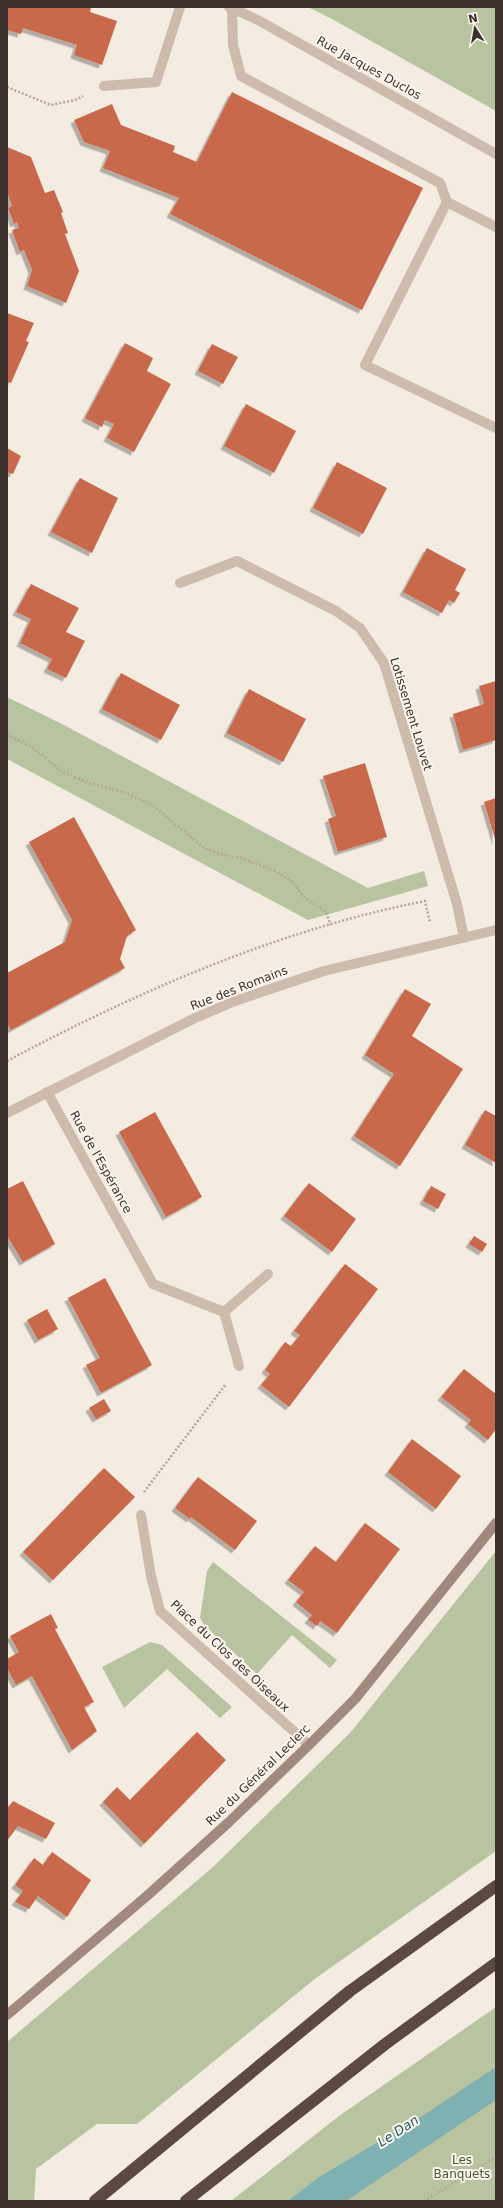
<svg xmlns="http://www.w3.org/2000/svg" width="503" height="2208" font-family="'DejaVu Sans',sans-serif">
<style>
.green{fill:#b8c4a0}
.water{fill:#7fb0b2}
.building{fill:#c8694b;filter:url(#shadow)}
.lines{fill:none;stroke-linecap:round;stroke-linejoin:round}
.path{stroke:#b9a596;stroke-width:2.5;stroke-dasharray:2 2;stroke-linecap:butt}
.lane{stroke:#cdbbac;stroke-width:10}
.street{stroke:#cdbbac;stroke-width:10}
.secondary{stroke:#a18a7d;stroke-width:10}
.highway{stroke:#5c4a42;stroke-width:12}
.labels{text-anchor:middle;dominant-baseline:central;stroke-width:4;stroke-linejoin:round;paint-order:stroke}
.street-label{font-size:12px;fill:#3b302b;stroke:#fbf5ee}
.park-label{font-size:12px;fill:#4a5a2e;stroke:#fbf5ee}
.water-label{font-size:13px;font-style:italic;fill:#1f5a5e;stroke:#fbf5ee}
</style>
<defs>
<filter id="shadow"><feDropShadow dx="-3.5" dy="3.5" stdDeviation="0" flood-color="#0004"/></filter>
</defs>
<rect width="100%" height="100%" fill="#f4ebe1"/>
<path class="green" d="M 308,7 L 496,7 L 496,111 L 332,19 Z
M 7,697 L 64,725 L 368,888 L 424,871 L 428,886 L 308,920 L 7,759 Z
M 496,1551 L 496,1851 L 316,1978 L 137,2124 L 97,2124 L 36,2169 L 34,2201 L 7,2201 L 7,2042 L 213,1867 L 350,1733 Z
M 213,1562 L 337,1660 L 330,1668 L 292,1635 L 257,1674 L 204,1625 L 200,1618 L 207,1571 Z
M 150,1642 L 162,1645 L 232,1707 L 220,1718 L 167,1669 L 124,1708 L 102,1667 Z
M 496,2007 L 496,2201 L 231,2201 L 339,2116 Z"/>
<path class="water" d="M 496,2067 L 496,2100 L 346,2201 L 288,2201 L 319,2177 L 427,2113 Z"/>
<path class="building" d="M 7,7 L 91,7 L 90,12 L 117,21 L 102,65 L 74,55 L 77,45 L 23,28 L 21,34 L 7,30 Z
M 232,92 L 423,188 L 362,310 L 170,214 L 179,198 L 103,168 L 110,151 L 84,142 L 74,120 L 112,104 L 121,125 L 175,146 L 173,152 L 197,162 Z
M 7,147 L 31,157 L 45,193 L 54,190 L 63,212 L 61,213 L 68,233 L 65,234 L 79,271 L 66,303 L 27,286 L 32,270 L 24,250 L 20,252 L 12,230 L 19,228 L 17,222 L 14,224 L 8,208 L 12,206 L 7,192 Z
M 7,313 L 34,323 L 26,341 L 29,342 L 11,383 L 9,382 L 7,385 Z
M 125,343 L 153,358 L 147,371 L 171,384 L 134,452 L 107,438 L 114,424 L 105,420 L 102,427 L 85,418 Z
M 212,344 L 238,357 L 223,384 L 198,371 Z
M 246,404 L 296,431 L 274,473 L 224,446 Z
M 7,448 L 21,456 L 13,474 L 7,472 Z
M 337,462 L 387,488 L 363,534 L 313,508 Z
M 80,478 L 118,498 L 92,553 L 51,532 Z
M 427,548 L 466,569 L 455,590 L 460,593 L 454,603 L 449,600 L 442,613 L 403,592 Z
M 31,584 L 79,608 L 66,632 L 85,641 L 66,678 L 47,669 L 52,659 L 20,643 L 31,619 L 16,612 Z
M 121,673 L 180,705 L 161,740 L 102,709 Z
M 496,681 L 496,740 L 463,750 L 453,714 L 484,704 L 479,686 Z
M 249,689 L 306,719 L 283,762 L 227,733 Z
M 365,763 L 387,837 L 338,852 L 328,819 L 336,816 L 323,776 Z
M 496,798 L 496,842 L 484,802 Z
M 74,817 L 136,930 L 127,936 L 120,959 L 125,968 L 11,1030 L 7,1023 L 7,973 L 65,942 L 72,920 L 29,842 Z
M 405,989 L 431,1004 L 412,1036 L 463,1069 L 400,1166 L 354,1136 L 394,1074 L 365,1055 Z
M 485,1110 L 496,1116 L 496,1163 L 465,1145 Z
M 155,1112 L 202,1197 L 166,1217 L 119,1132 Z
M 23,1181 L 55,1244 L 23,1262 L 7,1236 L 7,1189 Z
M 309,1183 L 356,1219 L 332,1252 L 284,1216 Z
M 431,1186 L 446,1194 L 438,1209 L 423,1201 Z
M 474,1236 L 487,1244 L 482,1252 L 469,1244 Z
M 345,1264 L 378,1289 L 289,1407 L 261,1385 L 270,1374 L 265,1370 L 285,1342 L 291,1346 L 300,1335 L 294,1331 Z
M 105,1278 L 152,1365 L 101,1393 L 86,1365 L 100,1358 L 68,1298 Z
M 47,1309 L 58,1329 L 38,1340 L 27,1320 Z
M 464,1369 L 496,1394 L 496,1429 L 488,1440 L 468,1424 L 471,1420 L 441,1397 Z
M 104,1399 L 111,1411 L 96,1419 L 89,1408 Z
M 412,1439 L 461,1476 L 436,1509 L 388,1472 Z
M 104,1468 L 135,1497 L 53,1580 L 23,1552 Z
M 198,1477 L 257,1521 L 235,1550 L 191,1517 L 190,1519 L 175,1508 Z
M 365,1523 L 400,1549 L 337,1633 L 320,1621 L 317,1626 L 308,1620 L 312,1615 L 296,1602 L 304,1592 L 288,1580 L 315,1546 L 336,1562 Z
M 51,1614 L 58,1628 L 55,1629 L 94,1702 L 84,1707 L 97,1731 L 72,1750 L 32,1676 L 16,1685 L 7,1668 L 7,1659 L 19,1652 L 10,1636 Z
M 197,1732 L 226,1760 L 144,1844 L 103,1802 L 117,1787 L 130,1800 Z
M 13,1801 L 55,1823 L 46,1839 L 18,1826 L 7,1841 L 7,1809 Z
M 52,1852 L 91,1880 L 67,1917 L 38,1896 L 29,1909 L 15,1902 L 23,1891 L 15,1885 L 34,1858 L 43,1865 Z"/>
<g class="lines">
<path class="path" d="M 7,87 L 51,105 L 75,100 L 83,96
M 7,735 L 32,747 L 61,771 L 86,782 L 124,792 L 152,805 L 204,848 L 220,854 L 241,858 L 273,870 L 290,880 L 305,898 L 325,911 L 331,925
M 7,1061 C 139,991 278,930 425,901 L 430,923
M 144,1492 L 226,1384
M 424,2201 L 496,2157"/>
<path class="lane" d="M 232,9 L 233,45 L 241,76 L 440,183 L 447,202
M 104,86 L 156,82 L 180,7
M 496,227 L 447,202 L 365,365 L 496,428
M 224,1312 L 239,1366
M 141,1515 L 151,1576"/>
<path class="street" d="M 229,7 L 258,20 L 496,154
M 180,583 L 237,561 L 336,611 L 360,628 L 384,663 L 457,904 L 464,938
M 47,1092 L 153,1284 L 224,1312 L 268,1274
M 7,1113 L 195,1018 L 235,1001 L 324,971 L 496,930
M 151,1576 L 160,1611 L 309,1745"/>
<path class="secondary" d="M 7,2015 L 148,1895 L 229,1822 L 309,1745 L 355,1699 L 496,1523"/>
<path class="highway" d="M 95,2201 L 350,1991 L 496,1886
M 186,2201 L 384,2045 L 496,1963"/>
</g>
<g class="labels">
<g class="street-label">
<text transform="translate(369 68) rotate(29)">Rue Jacques Duclos</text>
<text transform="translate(411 714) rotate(73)">Lotissement Louvet</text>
<text transform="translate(239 988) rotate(-21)">Rue des Romains</text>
<text transform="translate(101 1162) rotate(61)">Rue de l'Espérance</text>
<text transform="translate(230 1656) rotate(43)">Place du Clos des Oiseaux</text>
<text transform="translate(258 1775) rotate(-44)">Rue du Général Leclerc</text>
</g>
<g class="park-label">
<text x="462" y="2160">Les<tspan x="462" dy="14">Banquets</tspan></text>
</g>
<g class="water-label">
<text transform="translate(398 2131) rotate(-33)">Le Dan</text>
</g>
</g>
<rect width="503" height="2208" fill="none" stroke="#3b302b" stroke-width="16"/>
<g transform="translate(475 28) rotate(349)" stroke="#fbf5ee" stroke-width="3" paint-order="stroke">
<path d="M0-3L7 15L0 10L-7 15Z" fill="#3b302b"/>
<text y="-6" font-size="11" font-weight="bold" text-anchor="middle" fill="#3b302b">N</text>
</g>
</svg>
